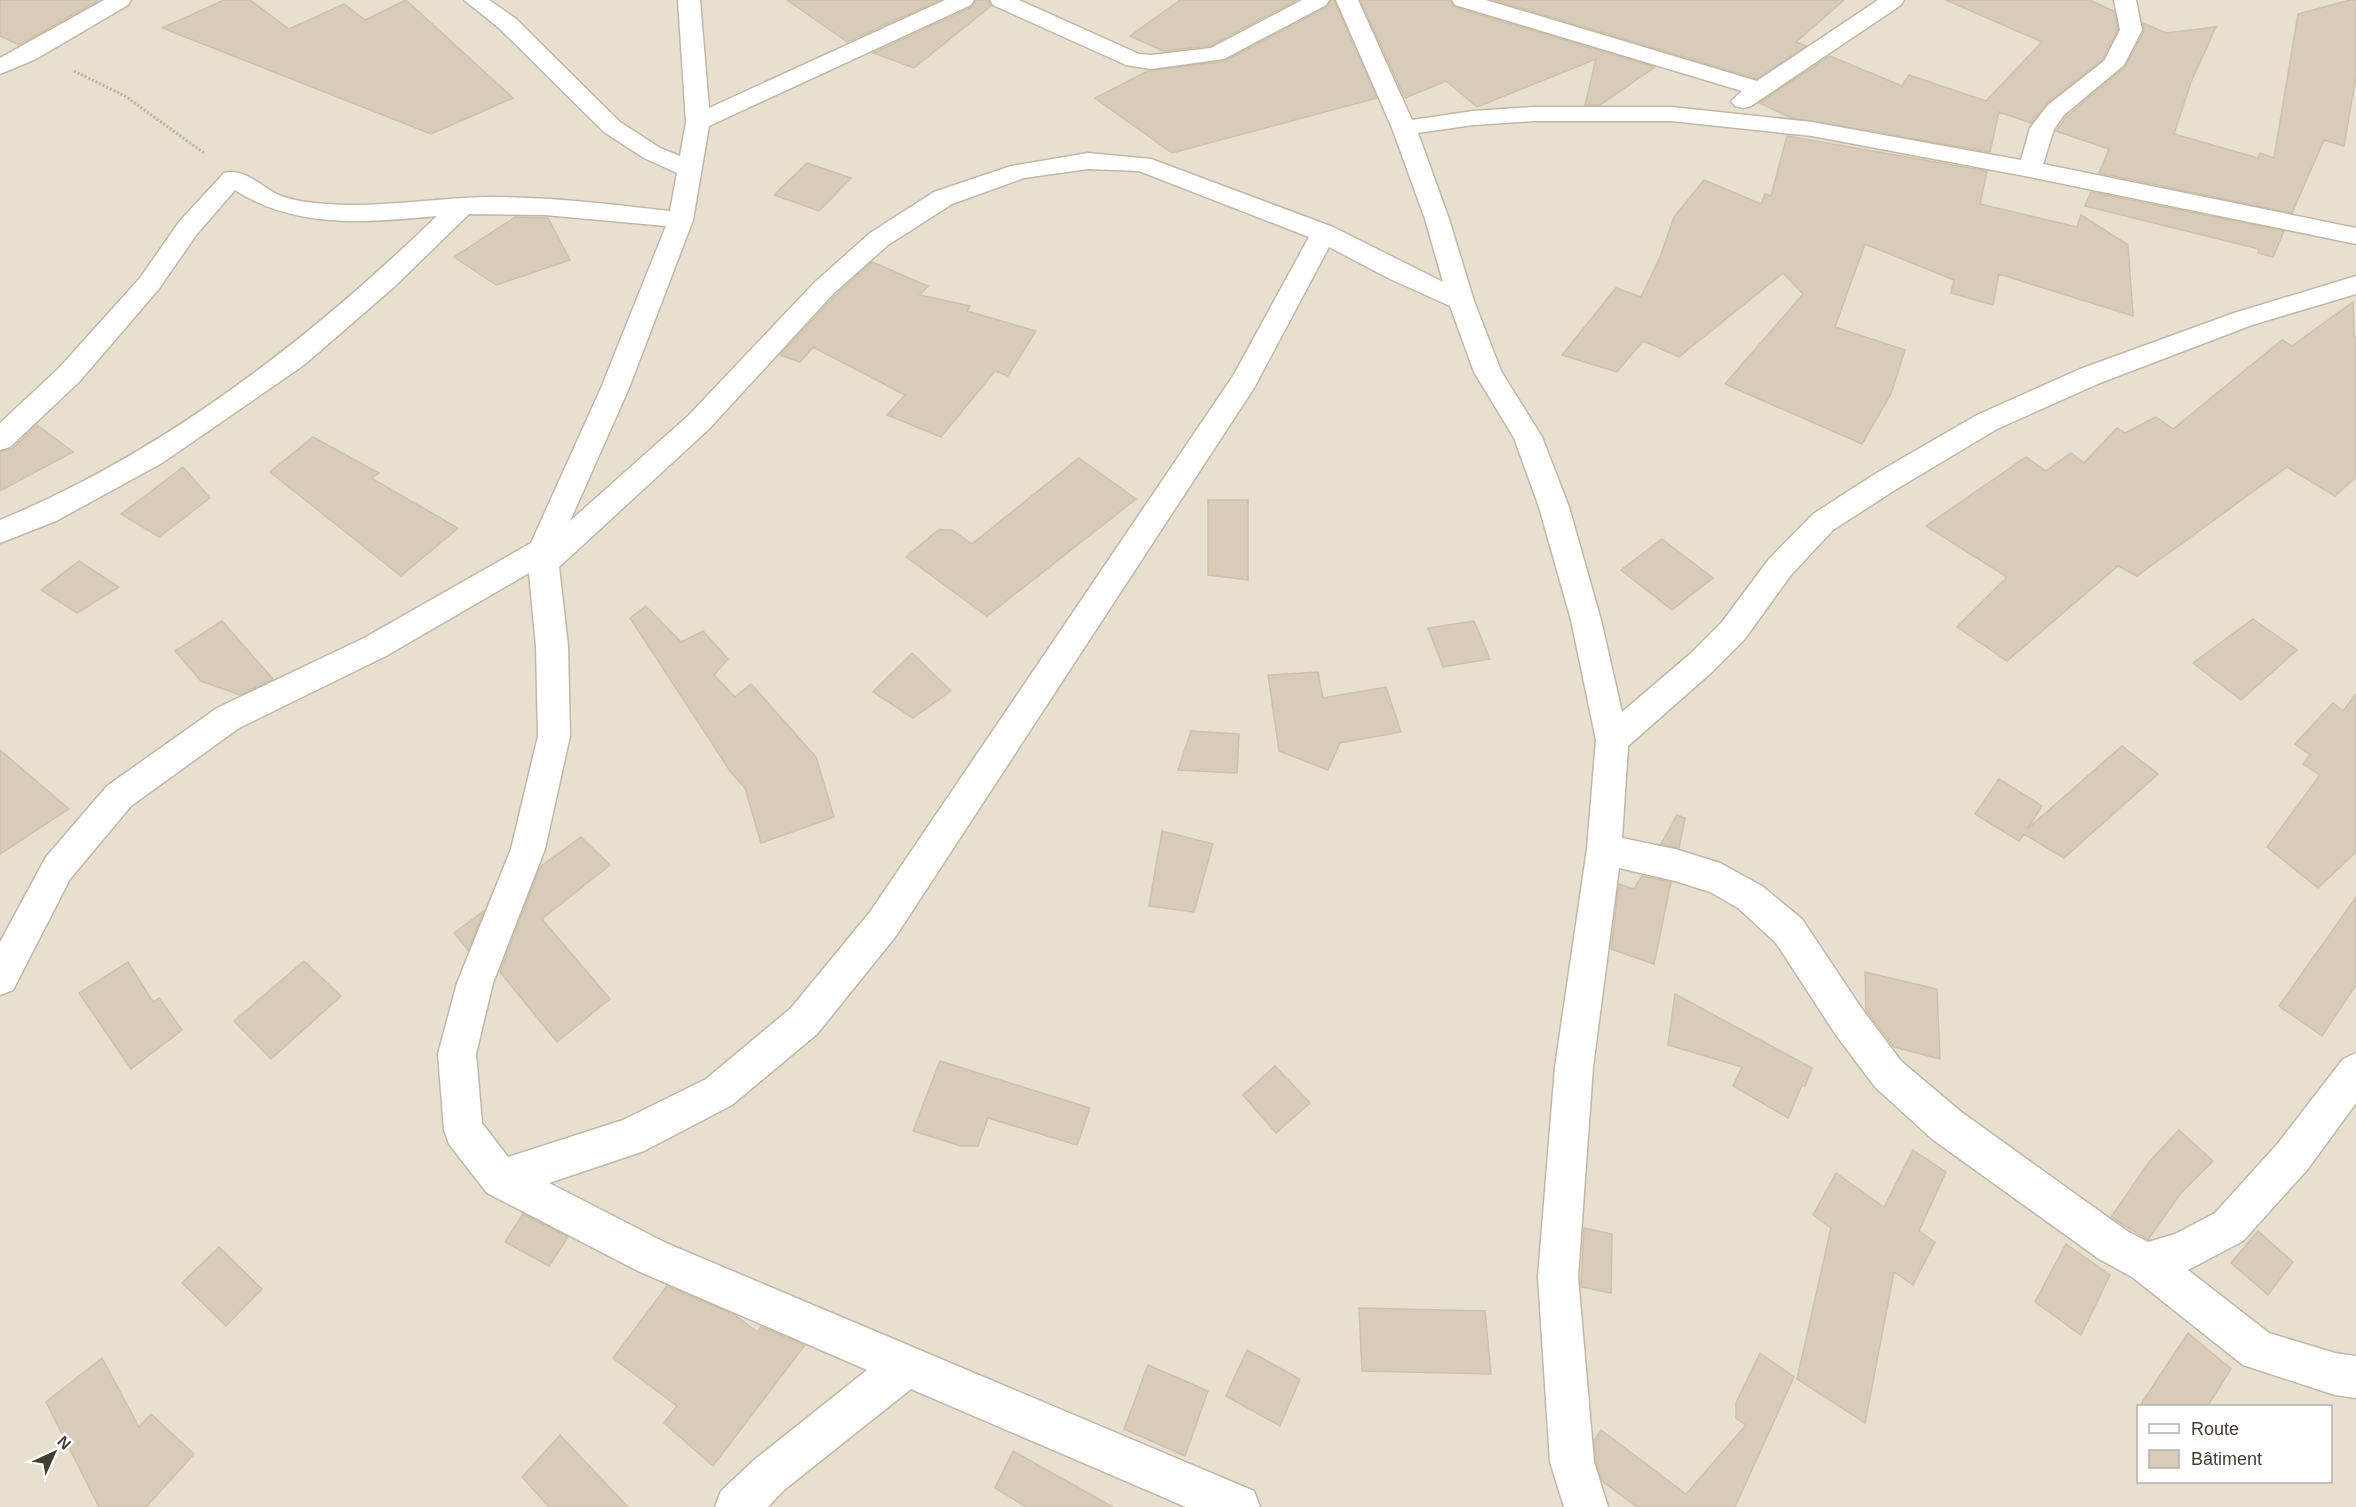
<svg xmlns="http://www.w3.org/2000/svg" width="2356" height="1507" font-family="Arial,sans-serif">
<style>
.residential{fill:#e7dfcf;fill-rule:evenodd}
.building{fill:#d8cbb9;stroke:#d0c0a9;stroke-width:1.5}
.lines{fill:none;stroke-linecap:round;stroke-linejoin:round}
.minor-casing{stroke:#c1b7a7;stroke-width:3}
.path{stroke:#c1b094;stroke-width:3;stroke-dasharray:2 2;stroke-linecap:butt}
.minor{fill:#fff;fill-rule:evenodd}
</style>
<rect width="100%" height="100%" fill="#f2ede2"/>
<path class="residential" d="M 0,0 L 2356,0 L 2356,1507 L 0,1507 ZM 2138,1406 L 2330,1406 L 2330,1482 L 2138,1482 Z"/>
<path class="building" d="M 0,0 L 99,0 L 19,45 L 0,36 Z
M 224,0 L 250,0 L 289,29 L 344,4 L 365,20 L 406,0 L 513,98 L 431,134 L 162,28 Z
M 787,0 L 940,0 L 847,42 Z
M 976,0 L 988,0 L 991,6 L 914,68 L 873,53 L 972,7 Z
M 1180,0 L 1297,0 L 1210,46 L 1163,51 L 1130,36 Z
M 1331,0 L 1334,0 L 1377,98 L 1172,153 L 1095,98 L 1148,71 L 1225,61 L 1327,7 Z
M 1360,0 L 1450,0 L 1454,7 L 1655,67 L 1600,105 L 1585,105 L 1596,59 L 1477,107 L 1446,81 L 1405,98 Z
M 1494,0 L 1844,0 L 1796,42 L 1806,46 L 1757,79 Z
M 1946,0 L 2089,0 L 2114,11 L 2118,30 L 2102,60 L 2047,103 L 2031,123 L 1999,112 L 1990,152 L 1792,118 L 1759,103 L 1830,56 L 1902,86 L 1909,75 L 1986,101 L 2042,42 Z
M 2350,0 L 2356,0 L 2356,76 L 2344,146 L 2324,140 L 2292,213 L 2099,173 L 2109,149 L 2056,131 L 2066,117 L 2125,67 L 2144,31 L 2143,23 L 2166,33 L 2216,27 L 2191,82 L 2174,134 L 2258,158 L 2260,153 L 2274,158 L 2298,14 Z
M 1787,136 L 1987,171 L 1980,204 L 2077,227 L 2081,215 L 2128,245 L 2133,316 L 1999,274 L 1993,305 L 1951,293 L 1954,280 L 1865,244 L 1835,327 L 1905,350 L 1891,394 L 1862,444 L 1725,384 L 1803,294 L 1783,273 L 1679,357 L 1643,341 L 1617,372 L 1562,355 L 1616,288 L 1641,297 L 1660,257 L 1674,217 L 1704,180 L 1761,204 L 1765,194 L 1771,196 Z
M 807,163 L 851,178 L 819,211 L 774,195 Z
M 2091,192 L 2284,231 L 2273,257 L 2258,253 L 2259,249 L 2085,206 Z
M 515,217 L 548,218 L 570,260 L 496,285 L 454,257 Z
M 872,262 L 928,286 L 920,295 L 970,306 L 967,311 L 1036,331 L 1008,376 L 995,371 L 941,437 L 887,415 L 905,395 L 813,347 L 800,362 L 780,355 L 835,296 Z
M 2353,302 L 2354,336 L 2356,337 L 2356,477 L 2335,496 L 2287,467 L 2137,576 L 2118,566 L 2007,661 L 1957,627 L 2007,577 L 1926,526 L 2026,457 L 2046,471 L 2071,453 L 2084,463 L 2117,428 L 2125,433 L 2156,417 L 2173,429 L 2282,340 L 2292,346 Z
M 37,425 L 73,452 L 0,491 L 0,452 L 12,449 Z
M 313,437 L 379,473 L 371,478 L 458,528 L 401,576 L 270,472 Z
M 1079,458 L 1136,499 L 987,616 L 906,557 L 938,530 L 952,530 L 972,544 Z
M 183,467 L 210,498 L 159,537 L 121,514 Z
M 1208,500 L 1248,500 L 1248,580 L 1208,575 Z
M 1662,539 L 1713,578 L 1672,610 L 1621,570 Z
M 79,561 L 119,587 L 77,613 L 41,590 Z
M 646,606 L 681,642 L 703,631 L 728,659 L 714,675 L 735,697 L 751,684 L 816,757 L 834,817 L 761,843 L 745,788 L 730,771 L 630,618 Z
M 2253,619 L 2297,650 L 2241,700 L 2193,663 Z
M 222,621 L 273,679 L 240,695 L 201,681 L 175,651 Z
M 1474,621 L 1490,659 L 1443,667 L 1428,628 Z
M 912,653 L 951,691 L 913,718 L 873,692 Z
M 1318,672 L 1323,698 L 1386,687 L 1401,732 L 1340,743 L 1328,770 L 1279,751 L 1268,675 Z
M 2356,694 L 2356,852 L 2318,888 L 2267,847 L 2320,775 L 2303,764 L 2310,755 L 2295,744 L 2333,703 L 2343,711 Z
M 1191,731 L 1239,734 L 1237,773 L 1178,770 Z
M 2122,746 L 2158,774 L 2064,858 L 2024,834 L 2019,841 L 1975,814 L 1999,779 L 2042,806 L 2027,829 Z
M 0,750 L 69,809 L 0,854 Z
M 1677,815 L 1685,818 L 1679,848 L 1661,844 Z
M 1162,831 L 1213,844 L 1194,912 L 1149,906 Z
M 581,837 L 610,865 L 542,919 L 610,999 L 557,1042 L 500,972 L 540,867 Z
M 1642,876 L 1671,882 L 1654,964 L 1611,949 L 1619,884 L 1634,889 Z
M 2356,897 L 2356,985 L 2322,1036 L 2279,1006 Z
M 484,911 L 468,950 L 454,933 Z
M 304,961 L 341,996 L 271,1059 L 234,1021 Z
M 128,962 L 153,1002 L 159,998 L 182,1030 L 131,1069 L 79,993 Z
M 1865,972 L 1937,989 L 1940,1059 L 1894,1047 L 1866,1010 Z
M 1675,994 L 1812,1068 L 1805,1086 L 1802,1085 L 1788,1118 L 1733,1086 L 1742,1067 L 1668,1045 Z
M 940,1061 L 1090,1108 L 1077,1145 L 988,1118 L 978,1146 L 961,1146 L 913,1131 Z
M 1275,1066 L 1310,1103 L 1276,1133 L 1243,1095 Z
M 2179,1130 L 2213,1161 L 2180,1194 L 2148,1240 L 2111,1217 L 2149,1162 Z
M 1913,1150 L 1946,1172 L 1919,1231 L 1935,1242 L 1913,1285 L 1894,1272 L 1865,1423 L 1797,1379 L 1831,1228 L 1813,1215 L 1836,1173 L 1884,1207 Z
M 523,1214 L 568,1237 L 549,1266 L 505,1242 Z
M 1584,1228 L 1612,1234 L 1611,1293 L 1581,1287 Z
M 2258,1231 L 2293,1262 L 2268,1295 L 2231,1263 Z
M 2066,1244 L 2110,1275 L 2081,1335 L 2035,1302 Z
M 219,1247 L 262,1289 L 226,1326 L 182,1283 Z
M 667,1286 L 735,1315 L 757,1332 L 761,1327 L 805,1345 L 713,1466 L 664,1423 L 677,1406 L 613,1358 Z
M 1359,1308 L 1485,1311 L 1491,1374 L 1362,1371 Z
M 2188,1333 L 2231,1369 L 2207,1407 L 2139,1407 Z
M 1247,1350 L 1300,1379 L 1280,1426 L 1226,1396 Z
M 1760,1353 L 1794,1377 L 1735,1507 L 1637,1507 L 1602,1481 L 1596,1462 L 1594,1441 L 1601,1430 L 1686,1494 L 1746,1425 L 1736,1418 L 1736,1403 Z
M 102,1358 L 139,1427 L 151,1414 L 194,1454 L 146,1507 L 99,1507 L 46,1402 Z
M 1148,1365 L 1208,1391 L 1185,1456 L 1124,1429 Z
M 560,1435 L 628,1507 L 549,1507 L 522,1477 Z
M 1013,1451 L 1113,1507 L 1026,1507 L 995,1488 Z"/>
<g class="lines">
<g class="minor-casing">
<path id="minor" d="M 104,0 L 131,0 L 128,5 L 36,59 L 0,74 L 0,58 Z
M 464,0 L 489,0 L 515,18 L 620,122 L 660,148 L 680,156 L 686,122 L 678,0 L 700,0 L 709,108 L 945,0 L 974,0 L 971,5 L 709,126 L 693,220 L 629,388 L 570,521 L 689,415 L 815,282 L 870,233 L 934,192 L 1011,166 L 1088,153 L 1151,159 L 1333,227 L 1443,282 L 1425,219 L 1392,128 L 1336,0 L 1358,0 L 1412,120 L 1473,111 L 1534,107 L 1671,107 L 1812,122 L 2021,160 L 2030,128 L 2048,105 L 2104,61 L 2120,30 L 2114,0 L 2136,0 L 2142,30 L 2124,65 L 2064,115 L 2054,129 L 2043,164 L 2356,228 L 2356,244 L 2030,177 L 1812,136 L 1671,121 L 1534,121 L 1473,125 L 1418,133 L 1449,219 L 1474,301 L 1501,371 L 1542,437 L 1569,507 L 1601,620 L 1622,712 L 1690,654 L 1722,622 L 1769,559 L 1813,514 L 1875,474 L 1977,415 L 2080,369 L 2234,313 L 2356,276 L 2356,294 L 2252,325 L 2100,383 L 1997,429 L 1895,490 L 1833,530 L 1791,575 L 1744,640 L 1712,672 L 1628,746 L 1622,838 L 1675,849 L 1720,863 L 1762,886 L 1802,919 L 1862,1009 L 1901,1061 L 1960,1111 L 2127,1231 L 2148,1242 L 2175,1234 L 2215,1213 L 2279,1142 L 2343,1059 L 2356,1053 L 2356,1103 L 2307,1170 L 2243,1241 L 2188,1270 L 2269,1333 L 2335,1353 L 2356,1356 L 2356,1398 L 2335,1395 L 2243,1365 L 2132,1277 L 2099,1259 L 1932,1139 L 1875,1087 L 1836,1035 L 1776,943 L 1738,908 L 1710,892 L 1675,881 L 1619,868 L 1593,1067 L 1578,1277 L 1594,1462 L 1608,1507 L 1564,1507 L 1550,1462 L 1538,1277 L 1555,1067 L 1587,849 L 1596,740 L 1571,620 L 1539,507 L 1514,438 L 1474,372 L 1450,306 L 1390,279 L 1329,247 L 1254,388 L 896,936 L 817,1034 L 732,1105 L 644,1151 L 549,1183 L 666,1243 L 1254,1491 L 1260,1507 L 1186,1507 L 911,1389 L 784,1490 L 768,1507 L 715,1507 L 721,1491 L 754,1460 L 867,1370 L 638,1271 L 487,1193 L 449,1144 L 444,1130 L 438,1054 L 457,983 L 511,849 L 538,736 L 536,646 L 529,573 L 386,656 L 239,728 L 131,806 L 70,879 L 13,990 L 0,995 L 0,942 L 46,857 L 107,786 L 217,708 L 364,638 L 531,543 L 601,388 L 666,226 L 545,215 L 469,214 L 394,287 L 304,365 L 162,463 L 56,521 L 0,543 L 0,520 C 164,453 311,338 437,216 C 368,222 297,230 235,190 L 197,234 L 158,290 L 79,382 L 10,447 L 0,450 L 0,423 L 59,368 L 140,278 L 179,222 L 224,173 C 245,167 262,188 281,196 C 295,201 311,203 326,204 C 380,208 434,198 489,197 C 550,197 610,204 670,211 L 677,173 L 644,158 L 604,132 L 499,28 ZM 1088,169 L 1139,171 L 1309,237 L 1233,376 L 870,912 L 791,1008 L 706,1079 L 623,1120 L 508,1157 L 482,1123 L 476,1054 L 493,983 L 545,849 L 570,736 L 568,646 L 559,567 L 709,429 L 833,294 L 888,245 L 952,204 L 1024,178 Z
M 990,0 L 1019,0 L 1139,54 L 1151,55 L 1211,48 L 1302,0 L 1329,0 L 1326,5 L 1224,59 L 1151,69 L 1126,65 L 993,5 Z
M 1452,0 L 1486,0 L 1757,81 L 1878,0 L 1904,0 L 1901,5 L 1751,106 L 1743,108 L 1735,106 L 1731,101 L 1742,91 L 1455,5 Z"/>
</g>
<path class="path" d="M 74,71 L 125,96 L 204,153"/>
<use href="#minor" class="minor"/>
</g>
<rect x="2137" y="1405" width="195" height="78" fill="#ffffff" stroke="#b4b1ad" stroke-width="1.5"/>
<rect x="2149" y="1424" width="30" height="9" fill="#ffffff" stroke="#b4b1ad" stroke-width="1.5"/>
<text x="2191" y="1435" font-size="18" fill="#443d32">Route</text>
<rect x="2149" y="1450" width="30" height="18" fill="#d8cbb9" stroke="#b4b1ad" stroke-width="1.5"/>
<text x="2191" y="1465" font-size="18" fill="#443d32">Bâtiment</text>
<g transform="translate(54 1453) rotate(45)" stroke="#ffffff" stroke-width="4.5" paint-order="stroke">
<path d="M0-4.5L10 22L0 15L-10 22Z" fill="#443d32"/>
<text y="-9" font-size="16" font-weight="bold" text-anchor="middle" fill="#443d32">N</text>
</g>
</svg>
